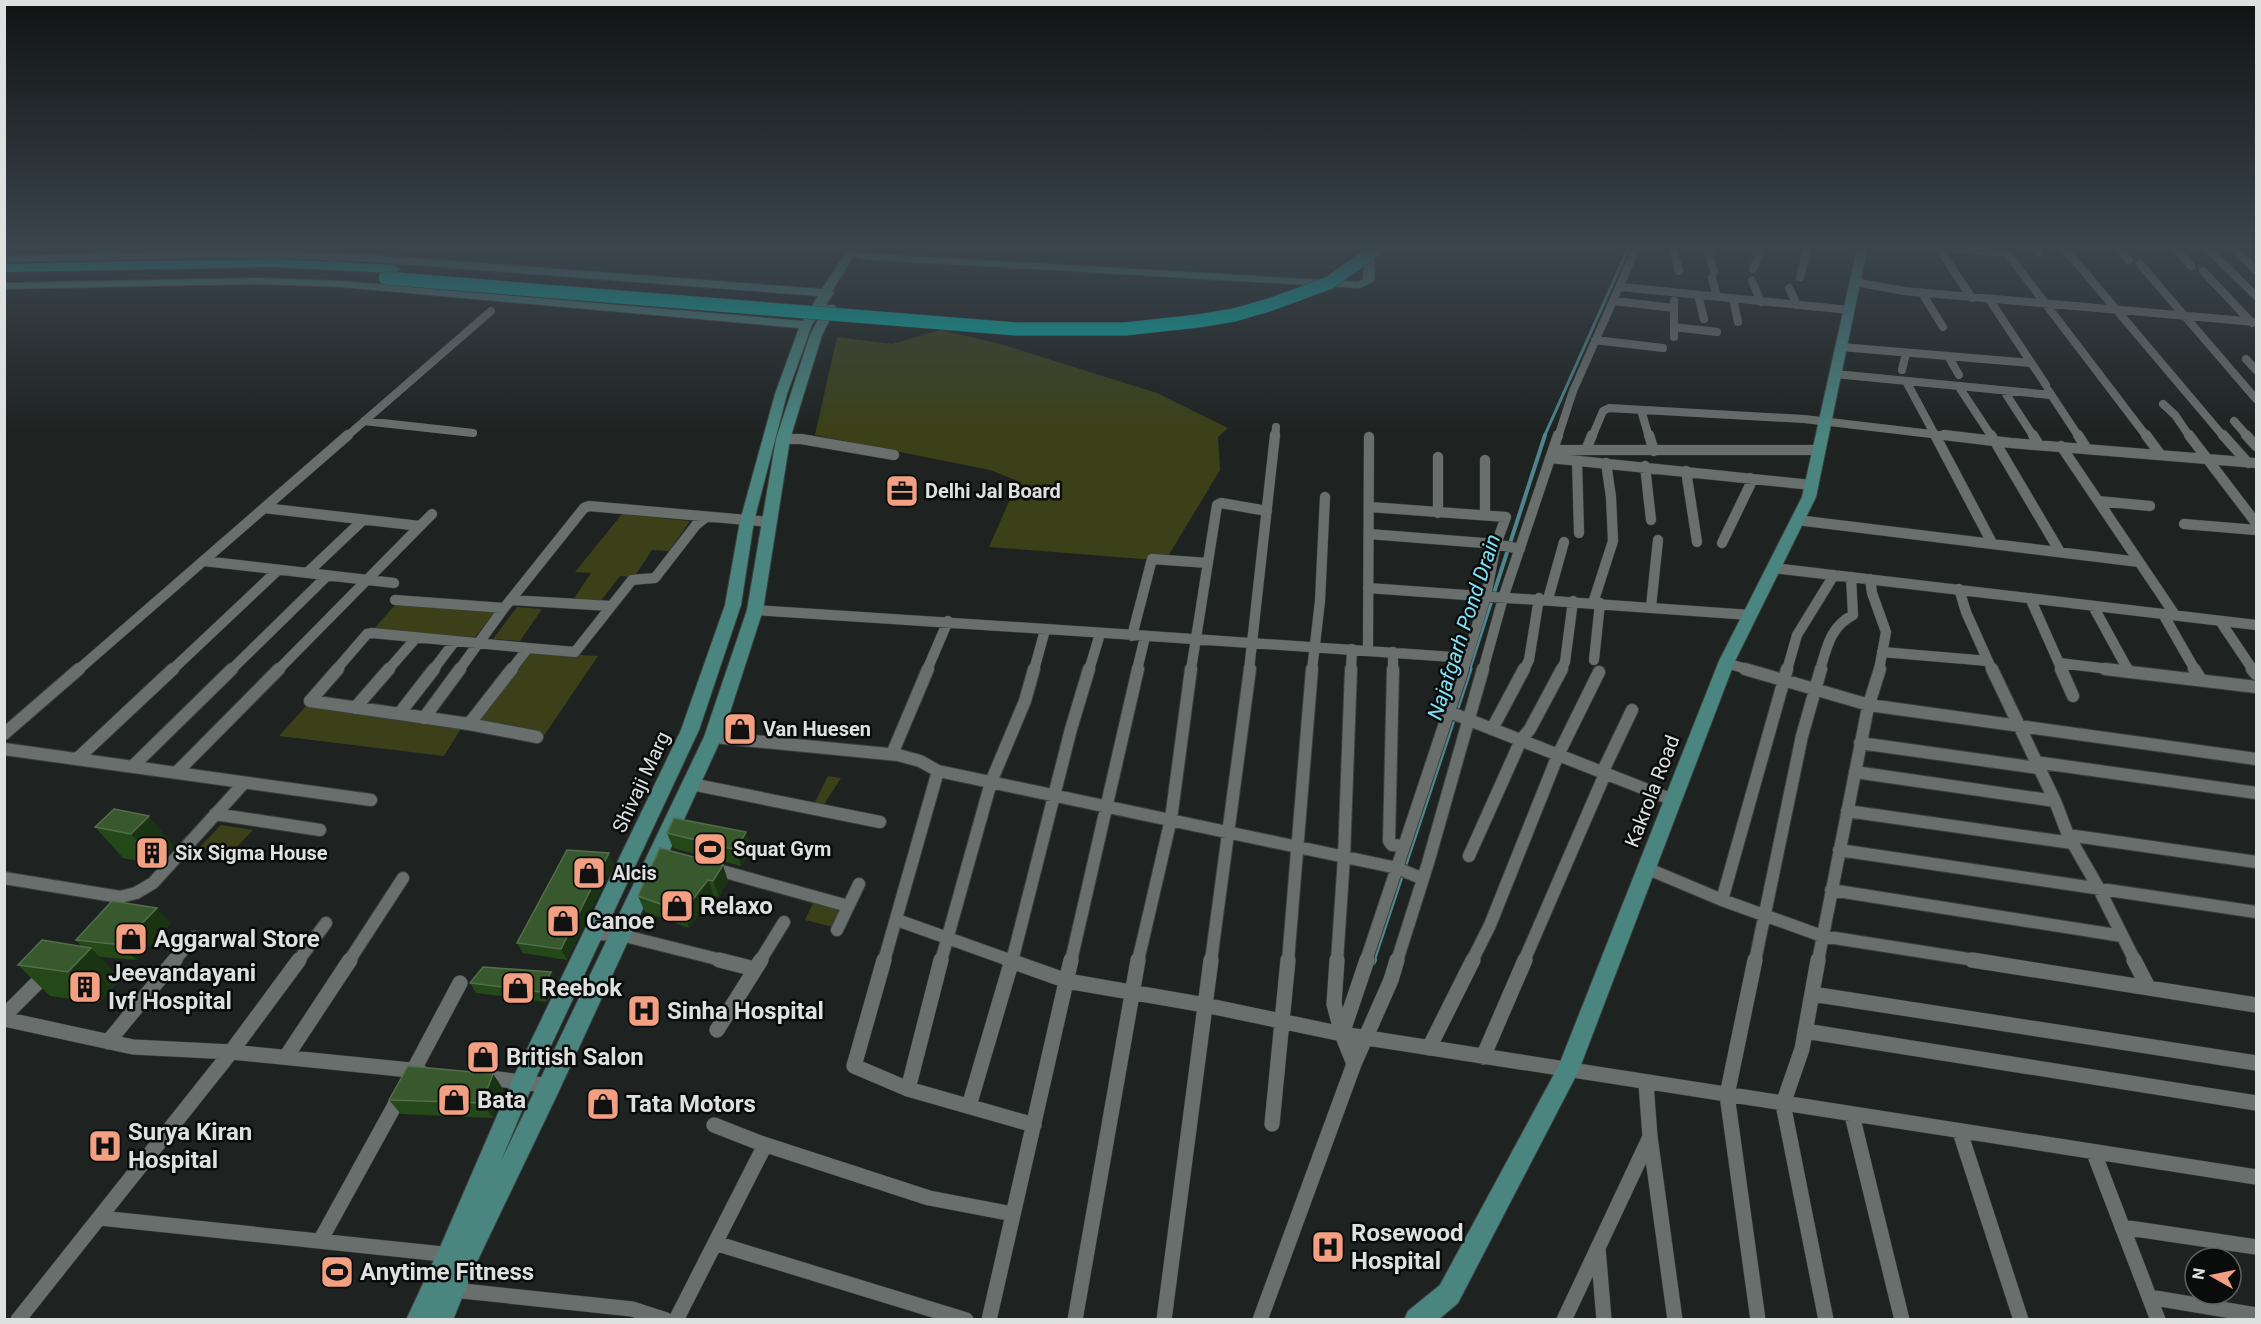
<svg xmlns="http://www.w3.org/2000/svg" width="2261" height="1324" font-family="Roboto,sans-serif">
<style>
.green{fill:#3b4018}
.lines{fill:none;stroke-linecap:round;stroke-linejoin:round}
.stream-far3{stroke:#4e858e;stroke-width:3}
.stream-far2{stroke:#4e858e;stroke-width:4}
.stream-far1{stroke:#4e858e;stroke-width:5}
.stream{stroke:#4e858e;stroke-width:6}
.street-far3-casing{stroke:#3b403d;stroke-width:8}
.street-far2-casing{stroke:#3b403d;stroke-width:11}
.street-far1-casing{stroke:#3b403d;stroke-width:14}
.street-casing{stroke:#3b403d;stroke-width:16}
.secondary-casing{stroke:#3b403d;stroke-width:2}
.highway-casing{stroke:#3b403d;stroke-width:2}
.street-far3{stroke:#696f6c;stroke-width:8}
.street-far2{stroke:#696f6c;stroke-width:10}
.street-far1{stroke:#696f6c;stroke-width:12}
.street{stroke:#696f6c;stroke-width:15}
.secondary{fill:#4a8580;fill-rule:evenodd}
.highway{fill:#02b7ae;fill-rule:evenodd}
.highway-bridge-casing{stroke:#3b403d;stroke-width:14;stroke-linecap:butt}
.highway-bridge{stroke:#02b7ae;stroke-width:13}
.wall{fill:#244818}
.shaded-wall{fill:#193313}
.building{fill:#38592e;stroke:#526e4a;stroke-width:1.5}
.labels{text-anchor:middle;dominant-baseline:central;stroke-width:5;stroke-linejoin:round;paint-order:stroke}
.poi-label{font-size:20px;font-weight:bold;fill:#dee1e0;stroke:#0a0c0b;text-anchor:start}
.street-label{font-size:20px;fill:#dee1e0;stroke:#0a0c0b}
.water-label{font-size:21px;font-style:italic;fill:#80e1f7;stroke:#0a0c0b}
.near-poi-label{font-size:24px;font-weight:bold;fill:#dee1e0;stroke:#0a0c0b;text-anchor:start}
</style>
<rect width="100%" height="100%" fill="#1e2321"/>
<path class="green" d="M 941,330 L 1000,344 L 1157,393 L 1228,428 L 1218,437 L 1220,470 L 1167,558 L 1142,559 L 989,547 L 1018,481 L 990,470 L 815,435 L 837,337 L 892,344 Z
M 622,514 L 690,521 L 669,551 L 652,550 L 634,577 L 620,576 L 599,603 L 573,600 L 591,573 L 575,572 Z
M 395,605 L 495,612 L 472,641 L 372,631 Z
M 517,607 L 542,609 L 520,641 L 493,639 Z
M 524,652 L 598,656 L 543,737 L 465,729 Z
M 306,706 L 462,727 L 444,756 L 279,736 Z
M 828,776 L 841,778 L 823,806 L 814,804 Z
M 221,825 L 253,830 L 230,854 L 199,848 Z
M 814,901 L 843,907 L 833,927 L 805,920 Z"/>
<g class="lines">
<path class="stream-far3" d="M 1544,437 L 1628,249"/>
<path class="stream-far2" d="M 1469,670 L 1545,435"/>
<path class="stream-far1" d="M 1373,961 L 1470,669"/>
<path class="stream" d="M 1373,962 L 1374,960"/>
<g class="street-far3-casing">
<path id="street-far3" d="M 1673,249 L 1679,271
M 1708,249 L 1714,271
M 1939,249 L 1972,298
M 1956,249 L 2007,253 L 2147,437
M 2034,249 L 2038,253
M 2065,249 L 2224,437
M 2119,249 L 2129,260
M 2175,249 L 2191,266
M 2208,249 L 2256,296
M 2234,249 L 2256,270
M 92,257 L 114,249
M 2140,264 L 2256,399
M 1753,269 L 1761,249
M 2203,271 L 2252,323
M 1800,277 L 1807,249
M 1712,278 L 1717,297
M 1752,281 L 1761,302
M 1855,282 L 1904,291 L 2256,322
M 1621,287 L 1849,310
M 1789,288 L 1797,305
M 1922,293 L 1943,327
M 1698,295 L 1704,319
M 1733,299 L 1738,322
M 1989,299 L 2046,385
M 1614,301 L 1674,308
M 1674,301 L 1674,337
M 1674,327 L 1717,332
M 1595,340 L 1663,348
M 1841,347 L 2031,363
M 1948,356 L 1959,375
M 2246,359 L 2256,370
M 1902,370 L 1906,353
M 1835,374 L 2051,395
M 1907,383 L 1936,437
M 1959,387 L 1992,437
M 2048,390 L 2079,437
M 2004,391 L 2034,437
M 2163,404 L 2175,415 L 2190,437
M 1641,410 L 1649,437
M 364,421 L 473,433
M 2234,421 L 2248,437
M 346,437 L 491,311
M 1275,437 L 1276,427
M 1558,437 L 1573,391 L 1636,249
M 1592,437 L 1603,411 L 1609,408 L 1804,419 L 1957,437"/>
</g>
<g class="street-far2-casing">
<path id="street-far2" d="M 1649,435 L 1654,451
M 1935,435 L 1992,543
M 1944,435 L 2011,443 L 2256,463
M 1991,435 L 2060,552
M 2033,435 L 2039,445
M 2078,435 L 2087,449
M 2146,435 L 2160,454
M 2189,435 L 2256,523
M 2223,435 L 2248,463
M 2246,435 L 2256,446
M 783,439 L 801,439 L 894,455
M 2061,446 L 2175,615
M 1553,450 L 1819,450
M 1586,450 L 1592,435
M 1438,457 L 1438,513
M 1550,458 L 1811,485
M 1485,460 L 1485,515
M 1577,461 L 1579,533
M 1645,466 L 1651,520
M 1686,471 L 1697,542
M 2098,501 L 2150,506
M 1370,507 L 1506,517 L 1496,544 L 1486,596 L 1467,658
M 264,508 L 420,526
M 1797,520 L 2139,562
M 2184,524 L 2256,530
M 1369,534 L 1496,544 L 1520,549
M 1722,543 L 1750,485 L 1750,478
M 204,561 L 394,583
M 1773,568 L 2256,625
M 307,573 L 363,520
M 1870,579 L 1872,593 L 1886,632 L 1879,670
M 1368,588 L 1750,615
M 1959,589 L 1966,612 L 1992,670
M 2030,598 L 2062,670
M 1548,599 L 1564,542
M 395,600 L 504,608
M 511,600 L 611,606
M 1593,603 L 1613,541 L 1611,497 L 1606,463
M 2093,606 L 2128,670
M 1651,607 L 1658,540
M 755,610 C 992,624 1230,642 1467,658 L 1463,670
M 2163,614 L 2195,670
M 2220,621 L 2253,670
M 1132,636 L 1152,559 L 1208,563
M 528,648 L 575,652 L 632,580 L 655,578 L 696,525 L 706,517
M 1368,650 L 1369,437
M 1882,652 L 1988,661
M 1594,660 L 1600,603
M 1726,663 L 1750,670
M 2059,663 L 2117,670
M 78,670 L 348,435
M 172,670 L 278,570
M 231,670 L 327,576
M 278,670 L 432,514
M 336,670 L 367,634 L 372,633 L 528,648
M 388,670 L 416,638
M 433,670 L 455,641
M 459,670 L 504,608 L 584,508 L 589,506 L 769,522
M 511,670 L 528,648
M 927,670 L 948,621
M 1034,670 L 1045,630
M 1089,670 L 1100,634
M 1137,670 L 1145,637
M 1191,670 L 1217,505 L 1221,503 L 1267,511
M 1249,670 L 1275,435
M 1312,670 L 1320,601 L 1325,497
M 1351,670 L 1352,649
M 1393,670 L 1393,652
M 1483,670 L 1503,598 L 1558,435
M 1524,670 L 1529,660 L 1539,598
M 1561,670 L 1565,662 L 1573,601
M 1787,670 L 1797,635 L 1834,575
M 1820,670 C 1827,647 1830,627 1853,615 L 1851,577"/>
</g>
<g class="street-far1-casing">
<path id="street-far1" d="M 338,669 L 310,701 L 469,724 L 512,669
M 1393,669 L 1389,841 L 1392,845 L 1404,846
M 1745,669 L 1869,705 L 2256,759
M 1787,669 L 1722,900 L 1822,936 L 1981,961
M 1992,669 L 2055,801 L 2068,835 L 2098,887 L 2135,961
M 2061,669 L 2073,696
M 2105,669 L 2256,687
M 2127,669 L 2129,672
M 2194,669 L 2201,680
M 2252,669 L 2256,674
M 355,708 L 389,669
M 1449,712 L 1673,800
M 399,714 L 434,669
M 424,718 L 460,669
M 469,724 L 537,737
M 1492,729 L 1524,669
M 4,734 L 79,669
M 713,737 L 898,755 L 920,761 L 938,771 L 1397,868 L 1423,879
M 1860,743 L 2038,768
M 4,749 L 371,800
M 892,754 L 928,669
M 77,759 L 173,669
M 2035,762 L 2256,793
M 133,766 L 232,669
M 1855,772 L 2055,801
M 176,773 L 279,669
M 1602,773 L 1632,710
M 691,784 L 880,822
M 1847,811 L 2072,843
M 215,814 L 320,830
M 2068,835 L 2256,862
M 1839,850 L 2256,912
M 1469,856 L 1521,740 L 1530,729 L 1562,669
M 711,868 L 848,906
M 1646,868 L 1722,900
M 4,878 L 120,897 L 136,893 L 153,883 L 244,783
M 1831,890 L 2122,936
M 897,920 L 1012,961
M 837,930 L 859,884
M 594,934 L 621,935 L 725,961
M 174,961 L 194,937
M 298,961 L 326,923
M 349,961 L 403,878
M 760,961 L 784,922
M 884,961 L 938,771
M 941,961 L 991,782 L 1025,701 L 1034,669
M 1012,961 L 1071,729 L 1089,669
M 1071,961 L 1138,669
M 1138,961 L 1171,819 L 1191,669
M 1211,961 L 1250,669
M 1288,961 L 1312,669
M 1337,961 L 1344,857 L 1351,669
M 1366,961 L 1463,669
M 1397,961 L 1428,863 L 1483,669
M 1472,961 L 1490,925 L 1558,755 L 1599,672
M 1524,961 L 1605,774
M 1755,961 L 1802,736 L 1821,669
M 1818,961 L 1868,707 L 1880,669"/>
</g>
<g class="street-casing">
<path id="street" d="M 719,960 L 755,969
M 884,960 L 854,1066 L 908,1089 L 1034,1125
M 1008,960 L 1067,981 L 1205,1005 L 1342,1034 L 2256,1177
M 1337,960 L 1334,1004 L 1342,1034
M 1755,960 L 1727,1095 L 1758,1320
M 1818,960 L 1802,1049 L 1783,1104 L 1826,1320
M 1972,960 L 2256,1005
M 2134,960 L 2148,987
M 1812,994 L 2256,1063
M 4,1016 L 47,973
M 4,1019 L 133,1047 L 231,1052 L 420,1071
M 717,1030 L 761,960
M 1805,1031 L 2256,1103
M 108,1042 L 175,960
M 1429,1048 L 1473,960
M 286,1057 L 350,960
M 1483,1057 L 1525,960
M 1354,1064 L 1342,1034 L 1367,960
M 411,1075 L 460,983
M 483,1077 L 550,1086
M 908,1089 L 941,960
M 969,1106 L 1012,960
M 1852,1115 L 1902,1320
M 1272,1124 L 1288,960
M 714,1125 L 760,1143 L 929,1198 L 1013,1214
M 1960,1132 L 2021,1320
M 1650,1137 L 1675,1320
M 2094,1153 L 2158,1320
M 100,1218 L 452,1255
M 2122,1227 L 2256,1247
M 320,1241 L 401,1094
M 715,1243 L 966,1320
M 1598,1248 L 1604,1320
M 453,1290 L 632,1309 L 666,1320
M 2149,1297 L 2256,1315
M 18,1320 L 231,1052 L 299,960
M 676,1320 L 765,1145
M 989,1320 L 1071,960
M 1075,1320 L 1138,960
M 1164,1320 L 1211,960
M 1260,1320 L 1354,1064 L 1391,980 L 1397,960
M 1564,1320 L 1650,1137 L 1646,1083"/>
</g>
<g class="secondary-casing">
<path id="secondary" d="M 848,249 L 858,249 L 832,291 L 834,293 L 812,325 L 787,394 L 754,521 L 741,605 L 699,730 L 533,1084 L 501,1161 L 704,737 L 747,610 L 776,439 L 810,335 L 826,305 L 834,305 L 836,307 L 822,335 L 790,439 L 763,610 L 722,737 L 558,1093 L 474,1268 L 453,1320 L 406,1320 L 441,1245 L 515,1074 L 681,730 L 725,605 L 740,521 L 775,394 L 799,328 L 341,287 L 261,284 L 4,289 L 4,283 L 261,278 L 341,281 L 803,321 L 818,296 L 361,261 L 222,257 L 4,262 L 4,256 L 222,251 L 361,254 L 822,289 Z
M 1365,249 L 1375,249 L 1374,281 L 1360,288 L 860,259 L 855,256 L 860,253 L 1358,282 L 1363,279 Z
M 1857,249 L 1867,249 L 1816,497 L 1735,661 L 1579,1070 L 1458,1303 L 1438,1320 L 1404,1320 L 1408,1311 L 1440,1285 L 1559,1065 L 1719,661 L 1802,497 Z"/>
</g>
<g class="highway-casing">
<path id="highway" d="M 274,259 L 394,265 L 400,269 L 394,273 L 274,267 L 4,272 L 4,264 Z"/>
</g>
<use href="#street-far3" class="street-far3"/>
<use href="#street-far2" class="street-far2"/>
<use href="#street-far1" class="street-far1"/>
<use href="#street" class="street"/>
<use href="#secondary" class="secondary"/>
<use href="#highway" class="highway"/>
<g class="highway-bridge-casing">
<path id="highway-bridge" d="M 385,278 L 1016,329 L 1125,329 L 1198,321 L 1234,315 L 1269,305 L 1329,283 L 1377,249"/>
</g>
<use href="#highway-bridge" class="highway-bridge"/>
</g>
<path class="wall" d="M 114,809 L 175,847 L 158,865 L 123,858 L 95,827 Z
M 667,833 L 752,848 L 741,866 L 673,848 Z
M 660,848 L 728,881 L 719,897 L 714,896 L 689,928 L 645,912 L 638,896 Z
M 614,863 L 567,960 L 523,953 L 517,943 Z
M 171,923 L 136,960 L 99,957 L 121,979 L 99,1003 L 50,996 L 18,965 L 82,947 L 76,940 Z
M 551,972 L 557,982 L 547,1002 L 476,993 L 470,983 Z
M 493,1074 L 503,1089 L 493,1118 L 401,1114 L 389,1100 Z"/>
<path class="shaded-wall" d="M 149,816 L 175,847 L 158,865 L 131,834 Z
M 746,832 L 752,848 L 741,866 L 736,850 Z
M 609,853 L 614,863 L 567,960 L 561,949 Z
M 723,865 L 728,881 L 719,897 L 713,881 Z
M 708,880 L 714,896 L 689,928 L 683,912 Z
M 157,908 L 171,923 L 136,960 L 121,945 Z
M 91,948 L 121,979 L 99,1003 L 68,972 Z
M 551,972 L 557,982 L 547,1002 L 541,992 Z
M 493,1074 L 503,1089 L 493,1118 L 482,1103 Z"/>
<path class="building" d="M 114,809 L 149,816 L 131,834 L 95,827 Z
M 674,818 L 746,832 L 736,850 L 667,833 Z
M 660,848 L 723,865 L 713,881 L 708,880 L 683,912 L 638,896 Z
M 567,850 L 609,853 L 561,949 L 517,943 Z
M 112,901 L 157,908 L 121,945 L 76,940 Z
M 42,940 L 91,948 L 68,972 L 18,965 Z
M 483,967 L 551,972 L 541,992 L 470,983 Z
M 408,1066 L 493,1074 L 482,1103 L 389,1100 Z"/>
<linearGradient id="sky" x2="0" y2="1"><stop stop-color="#101312"/><stop offset="0.57" stop-color="#3b454e"/><stop offset="1" stop-color="#3b454e" stop-opacity="0"/></linearGradient>
<rect width="2261" height="434" fill="url(#sky)"/>
<defs>
<g id="office-square" transform="scale(1.725)"><rect x="-9" y="-9" width="18" height="18" rx="4" fill="#f3a082" stroke="#0a0c0b"/><path d="M-6-3h4V-5.5h4V-3h4V5H-6ZM-1-4.5V-3h2v-1.5ZM-6 0V1H6V0Z" fill="#111"/></g>
<g id="shop-square" transform="scale(1.725)"><rect x="-9" y="-9" width="18" height="18" rx="4" fill="#f3a082" stroke="#0a0c0b"/><path d="M-5-2.5h2.3a2.7 3.5 0 0 1 5.4 0H5L5.5 6h-11ZM-1.5-2.5h3a1.5 2.3 0 0 0-3 0Z" fill="#111"/></g>
<g id="stadium-square" transform="scale(1.725)"><rect x="-9" y="-9" width="18" height="18" rx="4" fill="#f3a082" stroke="#0a0c0b"/><path d="M0-5a6.5 5 0 1 0 0 10a6.5 5 0 1 0 0-10ZM-3.5-1.8h7v3.6h-7Z" fill="#111"/></g>
<g id="building-square" transform="scale(1.725)"><rect x="-9" y="-9" width="18" height="18" rx="4" fill="#f3a082" stroke="#0a0c0b"/><path d="M-4-6H4V6H1V3H-1V6H-4ZM-2.5-4.3h1.7v1.8h-1.7ZM.8-4.3h1.7v1.8H.8ZM-2.5-1h1.7V.8h-1.7ZM.8-1h1.7V.8H.8Z" fill="#111"/></g>
<g id="hospital-square" transform="scale(1.725)"><rect x="-9" y="-9" width="18" height="18" rx="4" fill="#f3a082" stroke="#0a0c0b"/><path d="M-5-5h3v3.5h4V-5h3V5h-3V1.5h-4V5h-3Z" fill="#111"/></g>
</defs>
<g fill-rule="evenodd">
<use href="#office-square" x="902" y="491"/>
<use href="#shop-square" x="740" y="729"/>
<use href="#stadium-square" x="710" y="849"/>
<use href="#building-square" x="152" y="853"/>
<use href="#shop-square" x="589" y="873"/>
<use href="#shop-square" x="677" y="906"/>
<use href="#shop-square" x="563" y="921"/>
<use href="#shop-square" x="131" y="939"/>
<use href="#building-square" x="85" y="987"/>
<use href="#shop-square" x="518" y="988"/>
<use href="#hospital-square" x="644" y="1011"/>
<use href="#shop-square" x="483" y="1057"/>
<use href="#shop-square" x="454" y="1100"/>
<use href="#shop-square" x="603" y="1104"/>
<use href="#hospital-square" x="105" y="1146"/>
<use href="#hospital-square" x="1328" y="1247"/>
<use href="#stadium-square" x="337" y="1272"/>
</g>
<g class="labels">
<g class="poi-label">
<text x="925" y="491">Delhi Jal Board</text>
<text x="763" y="729">Van Huesen</text>
<text x="733" y="849">Squat Gym</text>
<text x="175" y="853">Six Sigma House</text>
<text x="612" y="873">Alcis</text>
</g>
<g class="street-label">
<text transform="translate(641 782) rotate(-65)">Shivaji Marg</text>
<text transform="translate(1652 791) rotate(-69)">Kakrola Road</text>
</g>
<g class="water-label">
<text transform="translate(1464 627) rotate(-72)">Najafgarh Pond Drain</text>
</g>
<g class="near-poi-label">
<text x="700" y="906">Relaxo</text>
<text x="586" y="921">Canoe</text>
<text x="154" y="939">Aggarwal Store</text>
<text x="108" y="973">Jeevandayani<tspan x="108" dy="28">Ivf Hospital</tspan></text>
<text x="541" y="988">Reebok</text>
<text x="667" y="1011">Sinha Hospital</text>
<text x="506" y="1057">British Salon</text>
<text x="477" y="1100">Bata</text>
<text x="626" y="1104">Tata Motors</text>
<text x="128" y="1132">Surya Kiran<tspan x="128" dy="28">Hospital</tspan></text>
<text x="1351" y="1233">Rosewood<tspan x="1351" dy="28">Hospital</tspan></text>
<text x="360" y="1272">Anytime Fitness</text>
</g>
</g>
<rect width="2261" height="1324" fill="none" stroke="#dee1e0" stroke-width="12"/>
<g transform="translate(2213 1276) rotate(279)"><circle r="28" fill="#0a0c0b" stroke="#5f6160" stroke-width="1.5"/>
<path d="M0-4.5L10 22L0 15L-10 22Z" fill="#f3a082"/>
<text y="-9" font-size="16" font-weight="bold" text-anchor="middle" fill="#dee1e0">N</text>
</g>
</svg>
